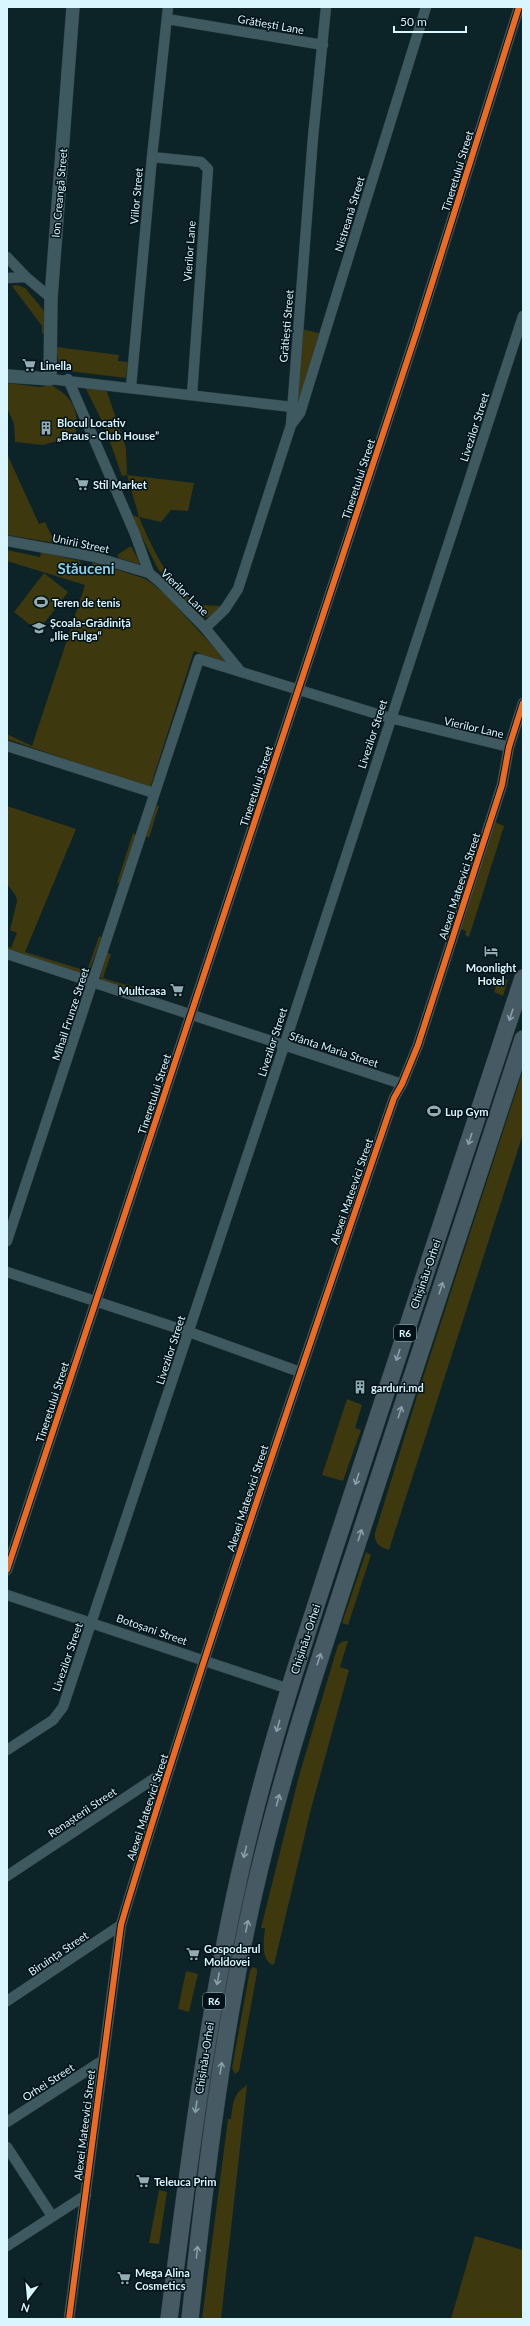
<svg xmlns="http://www.w3.org/2000/svg" width="530" height="2326" font-family="Lato,sans-serif">
<style>
.green{fill:#3d380d}
.lines{fill:none;stroke-linecap:round;stroke-linejoin:round}
.minor-casing{stroke:#2e3f44;stroke-width:11}
.tertiary-casing{stroke:#2e3f44;stroke-width:14}
.trunk-casing{stroke:#2e3f44;stroke-width:18}
.minor{stroke:#3e5a60;stroke-width:10}
.tertiary{stroke:#3e5a60;stroke-width:13}
.trunk{stroke:#465a64;stroke-width:17}
.cycleway-casing{stroke:#001117;stroke-width:8}
.cycleway{stroke:#ed6a23;stroke-width:6}
.oneway{stroke:#88a0a9}
.labels{text-anchor:middle;dominant-baseline:central;stroke-width:3;stroke-linejoin:round;paint-order:stroke}
.shield{fill:#001117;stroke:#98b1b9;stroke-width:1}
.shield-label{font-size:10px;font-weight:bold;fill:#d9f6fe}
.street-label{font-size:11px;fill:#d9f6fe;stroke:#001117}
.poi-label{font-size:11px;font-weight:bold;fill:#d9f6fe;stroke:#001117;text-anchor:start}
.district-label{font-size:15px;font-weight:bold;fill:#85d1e5;stroke:#001117}
</style>
<rect width="100%" height="100%" fill="#0c2328"/>
<path class="green" d="M 17,285 L 25,288 L 45,312 L 45,334 L 42,333 L 42,326 L 12,286 Z
M 301,329 L 319,333 L 297,411 L 294,414 Z
M 56,347 L 119,355 L 118,361 L 128,362 L 126,378 L 60,370 Z
M 7,383 L 40,387 L 51,385 C 73,397 80,411 75,436 L 43,445 L 15,442 L 14,424 L 7,408 Z
M 90,387 L 106,389 L 126,448 L 127,475 L 194,483 L 188,511 L 171,510 L 161,522 L 139,517 C 153,550 169,585 199,605 L 224,606 L 212,616 L 202,618 L 172,586 L 158,569 L 131,515 L 139,517 L 127,475 L 122,476 L 104,425 L 86,389 Z
M 7,454 L 39,524 L 45,522 L 55,543 L 7,535 Z
M 131,546 L 140,563 L 138,564 L 119,558 L 117,555 Z
M 7,550 L 40,557 L 41,552 L 80,561 L 81,568 L 89,570 L 93,562 L 146,579 L 163,592 L 231,666 L 194,651 L 150,788 L 7,739 L 7,734 L 32,746 L 85,585 L 7,561 Z
M 44,573 L 68,592 L 38,631 L 14,612 Z
M 156,805 L 159,806 L 149,838 L 146,836 Z
M 7,806 L 76,829 L 25,952 L 87,971 L 99,936 L 102,937 L 88,974 L 83,974 L 7,949 L 7,946 L 11,948 L 17,933 L 10,930 L 17,901 L 16,896 L 7,884 Z
M 495,822 L 504,826 L 469,937 L 465,935 L 466,931 L 461,929 Z
M 133,833 L 136,835 L 119,884 L 117,883 Z
M 107,953 L 111,954 L 103,978 L 150,992 L 147,995 L 103,981 L 100,977 Z
M 499,977 L 508,980 L 503,996 L 494,992 Z
M 523,1070 L 523,1134 L 389,1550 C 380,1547 374,1544 375,1533 L 418,1393 Z
M 347,1399 L 362,1405 L 355,1428 L 361,1430 L 343,1481 L 322,1475 Z
M 366,1552 L 371,1555 L 348,1625 L 342,1623 Z
M 343,1641 L 348,1641 L 340,1667 L 349,1670 L 311,1809 L 274,1965 C 260,1962 264,1938 265,1928 L 261,1928 L 299,1776 L 338,1645 Z
M 253,1967 L 257,1969 L 257,1973 L 239,2071 L 235,2074 L 232,2068 L 250,1970 Z
M 186,1971 L 198,1974 L 189,2012 L 178,2009 Z
M 247,2085 L 221,2319 L 202,2319 L 228,2119 L 231,2119 C 233,2103 233,2094 247,2085 Z
M 159,2190 L 167,2192 L 159,2244 L 149,2243 Z
M 475,2236 L 523,2250 L 523,2319 L 451,2319 Z"/>
<g class="lines">
<g class="minor-casing">
<path id="minor" d="M 167,19 L 323,45
M 152,157 L 201,162 L 208,169 L 192,395
M 7,257 L 26,277 L 51,298
M 7,278 L 26,277
M 50,379 L 292,407
M 68,379 L 135,534 L 149,573
M 131,387 L 152,157 L 168,7
M 291,425 L 300,413 L 426,7
M 7,541 L 95,557 L 149,573 L 161,583 L 205,628 L 241,672 L 390,718 L 509,747
M 205,628 L 225,609 L 238,589 L 291,425 L 313,137 L 326,7
M 7,746 L 154,793
M 7,954 L 402,1084
M 7,1241 L 199,659 L 241,672
M 7,1272 L 189,1332 L 300,1372
M 7,1570 L 417,331 L 519,7
M 7,1595 L 289,1689
M 7,1750 L 53,1720 L 63,1707 L 284,1046 L 523,316
M 7,1876 L 170,1768
M 7,2001 L 121,1925
M 7,2122 L 102,2061
M 7,2147 L 52,2216
M 7,2246 L 86,2195
M 69,2319 L 121,1925 L 126,1908 C 209,1636 302,1367 394,1098 L 402,1084 L 418,1045 L 502,785 L 509,747 L 523,703"/>
</g>
<g class="tertiary-casing">
<path id="tertiary" d="M 7,376 L 50,379 L 51,298 L 73,7"/>
</g>
<g class="trunk-casing">
<path id="trunk" d="M 169,2319 C 188,2171 206,2023 239,1877 C 268,1746 312,1617 354,1489 C 410,1319 467,1149 523,978
M 190,2319 C 205,2178 222,2036 253,1897 C 282,1769 324,1645 365,1520 C 417,1359 470,1199 523,1039"/>
</g>
<use href="#minor" class="minor"/>
<use href="#tertiary" class="tertiary"/>
<use href="#trunk" class="trunk"/>
<g class="cycleway-casing">
<path id="cycleway" d="M 7,1570 L 417,331 L 519,7
M 69,2319 L 121,1925 L 126,1908 C 209,1636 302,1367 394,1098 L 402,1084 L 418,1045 L 502,785 L 509,747 L 523,703"/>
</g>
<use href="#cycleway" class="cycleway"/>
</g>
<defs><path id="oneway-shaft" d="M-6 0H5M1.5-3L5.5 0L1.5 3" fill="none" stroke-width="1.6" stroke-linecap="round" stroke-linejoin="round"/></defs>
<g class="oneway">
<use href="#oneway-shaft" transform="translate(511 1015) rotate(108)"/>
<use href="#oneway-shaft" transform="translate(470 1139) rotate(108)"/>
<use href="#oneway-shaft" transform="translate(441 1288) rotate(-72)"/>
<use href="#oneway-shaft" transform="translate(398 1355) rotate(108)"/>
<use href="#oneway-shaft" transform="translate(400 1412) rotate(-72)"/>
<use href="#oneway-shaft" transform="translate(357 1479) rotate(108)"/>
<use href="#oneway-shaft" transform="translate(360 1535) rotate(-72)"/>
<use href="#oneway-shaft" transform="translate(319 1659) rotate(-72)"/>
<use href="#oneway-shaft" transform="translate(278 1726) rotate(106)"/>
<use href="#oneway-shaft" transform="translate(278 1800) rotate(-75)"/>
<use href="#oneway-shaft" transform="translate(245 1852) rotate(104)"/>
<use href="#oneway-shaft" transform="translate(247 1926) rotate(-78)"/>
<use href="#oneway-shaft" transform="translate(218 1979) rotate(101)"/>
<use href="#oneway-shaft" transform="translate(221 2068) rotate(-81)"/>
<use href="#oneway-shaft" transform="translate(196 2107) rotate(98)"/>
<use href="#oneway-shaft" transform="translate(197 2252) rotate(-84)"/>
</g>
<defs>
<g id="supermarket-bare" transform="scale(1.08)"><path d="M-6-5.5h2.5l.6 2H6L4.5 2H-2.5L-4.4-4H-6ZM-1.5 3.2a1.3 1.3 0 1 0 .1 0ZM3 3.2a1.3 1.3 0 1 0 .1 0Z" fill="#91acb3" stroke="#001117" stroke-width="2.5" paint-order="stroke"/></g>
<g id="building-bare" transform="scale(1.08)"><path d="M-4-6H4V6H1V3H-1V6H-4ZM-2.5-4.3h1.7v1.8h-1.7ZM.8-4.3h1.7v1.8H.8ZM-2.5-1h1.7V.8h-1.7ZM.8-1h1.7V.8H.8Z" fill="#91acb3" stroke="#001117" stroke-width="2.5" paint-order="stroke"/></g>
<g id="stadium-bare" transform="scale(1.08)"><path d="M0-5a6.5 5 0 1 0 0 10a6.5 5 0 1 0 0-10ZM-3.5-1.8h7v3.6h-7Z" fill="#91acb3" stroke="#001117" stroke-width="2.5" paint-order="stroke"/></g>
<g id="school-bare" transform="scale(1.08)"><path d="M0-5L7-2L0 1L-7-2ZM-4 1L0 2.5L4 1V4Q0 6-4 4Z" fill="#91acb3" stroke="#001117" stroke-width="2.5" paint-order="stroke"/></g>
<g id="hotel-bare" transform="scale(1.08)"><path d="M-6-4.5h1.5V1H6V5H4.5V3h-9V5H-6ZM-4 0a1.8 1.8 0 1 1 3.6 0ZM.5 0V-2.5h3Q6-2.5 6 0Z" fill="#91acb3" stroke="#001117" stroke-width="2.5" paint-order="stroke"/></g>
</defs>
<g fill-rule="evenodd">
<use href="#supermarket-bare" x="29" y="365"/>
<use href="#building-bare" x="46" y="428"/>
<use href="#supermarket-bare" x="82" y="484"/>
<use href="#stadium-bare" x="41" y="602"/>
<use href="#school-bare" x="39" y="628"/>
<use href="#hotel-bare" x="491" y="951"/>
<use href="#supermarket-bare" x="177" y="990"/>
<use href="#stadium-bare" x="434" y="1111"/>
<use href="#building-bare" x="360" y="1387"/>
<use href="#supermarket-bare" x="193" y="1954"/>
<use href="#supermarket-bare" x="143" y="2181"/>
<use href="#supermarket-bare" x="124" y="2278"/>
</g>
<g class="labels">
<g class="shield">
<rect x="394" y="1325" width="22" height="16" rx="3"/>
<rect x="203" y="1993" width="22" height="16" rx="3"/>
</g>
<g class="shield-label">
<text x="405" y="1333">R6</text>
<text x="214" y="2001">R6</text>
</g>
<g class="street-label">
<text transform="translate(271 24) rotate(10)">Grătiești Lane</text>
<text transform="translate(457 171) rotate(-73)">Tineretului Street</text>
<text transform="translate(59 193) rotate(-85)">Ion Creangă Street</text>
<text transform="translate(136 196) rotate(-85)">Viilor Street</text>
<text transform="translate(349 214) rotate(-73)">Nistreană Street</text>
<text transform="translate(189 251) rotate(-86)">Vierilor Lane</text>
<text transform="translate(286 326) rotate(-85)">Grătiești Street</text>
<text transform="translate(474 427) rotate(-72)">Livezilor Street</text>
<text transform="translate(358 479) rotate(-72)">Tineretului Street</text>
<text transform="translate(81 543) rotate(12)">Unirii Street</text>
<text transform="translate(185 592) rotate(44)">Vierilor Lane</text>
<text transform="translate(474 727) rotate(13)">Vierilor Lane</text>
<text transform="translate(372 734) rotate(-72)">Livezilor Street</text>
<text transform="translate(256 786) rotate(-72)">Tineretului Street</text>
<text transform="translate(459 886) rotate(-72)">Alexei Mateevici Street</text>
<text transform="translate(70 1014) rotate(-72)">Mihail Frunze Street</text>
<text transform="translate(272 1042) rotate(-72)">Livezilor Street</text>
<text transform="translate(334 1049) rotate(18)">Sfânta Maria Street</text>
<text transform="translate(154 1094) rotate(-72)">Tineretului Street</text>
<text transform="translate(351 1191) rotate(-71)">Alexei Mateevici Street</text>
<text transform="translate(425 1274) rotate(-71)">Chișinău-Orhei</text>
<text transform="translate(170 1350) rotate(-72)">Livezilor Street</text>
<text transform="translate(52 1402) rotate(-72)">Tineretului Street</text>
<text transform="translate(247 1498) rotate(-72)">Alexei Mateevici Street</text>
<text transform="translate(152 1629) rotate(19)">Botoșani Street</text>
<text transform="translate(305 1639) rotate(-72)">Chișinău-Orhei</text>
<text transform="translate(67 1657) rotate(-71)">Livezilor Street</text>
<text transform="translate(147 1807) rotate(-72)">Alexei Mateevici Street</text>
<text transform="translate(82 1812) rotate(-34)">Renașterii Street</text>
<text transform="translate(58 1953) rotate(-34)">Biruința Street</text>
<text transform="translate(204 2058) rotate(-81)">Chișinău-Orhei</text>
<text transform="translate(48 2082) rotate(-33)">Orhei Street</text>
<text transform="translate(84 2125) rotate(-83)">Alexei Mateevici Street</text>
</g>
<g class="poi-label">
<text x="40" y="365">Linella</text>
<text x="57" y="422">Blocul Locativ<tspan x="57" dy="13">„Braus - Club House”</tspan></text>
<text x="93" y="484">Stil Market</text>
<text x="52" y="602">Teren de tenis</text>
<text x="50" y="622">Școala-Grădiniță<tspan x="50" dy="13">„Ilie Fulga“</tspan></text>
<text x="491" y="967" text-anchor="middle">Moonlight<tspan x="491" dy="13">Hotel</tspan></text>
<text x="166" y="990" text-anchor="end">Multicasa</text>
<text x="445" y="1111">Lup Gym</text>
<text x="371" y="1387">garduri.md</text>
<text x="204" y="1948">Gospodarul<tspan x="204" dy="13">Moldovei</tspan></text>
<text x="154" y="2181">Teleuca Prim</text>
<text x="135" y="2272">Mega Alina<tspan x="135" dy="13">Cosmetics</tspan></text>
</g>
<g class="district-label">
<text x="86" y="568">Stăuceni</text>
</g>
</g>
<rect width="530" height="2326" fill="none" stroke="#d9f6fe" stroke-width="16"/>
<g transform="translate(28 2298) rotate(196)" stroke="#001117" stroke-width="3" paint-order="stroke">
<path d="M0-3L7 15L0 10L-7 15Z" fill="#d9f6fe"/>
<text y="-6" font-size="11" font-weight="bold" text-anchor="middle" fill="#d9f6fe">N</text>
</g>
<path d="M394 26v6h72v-6" fill="none" stroke="#d9f6fe" stroke-width="2"/>
<text x="400" y="26" font-size="12" fill="#d9f6fe" stroke="#001117" stroke-width="3" paint-order="stroke">50 m</text>
</svg>
